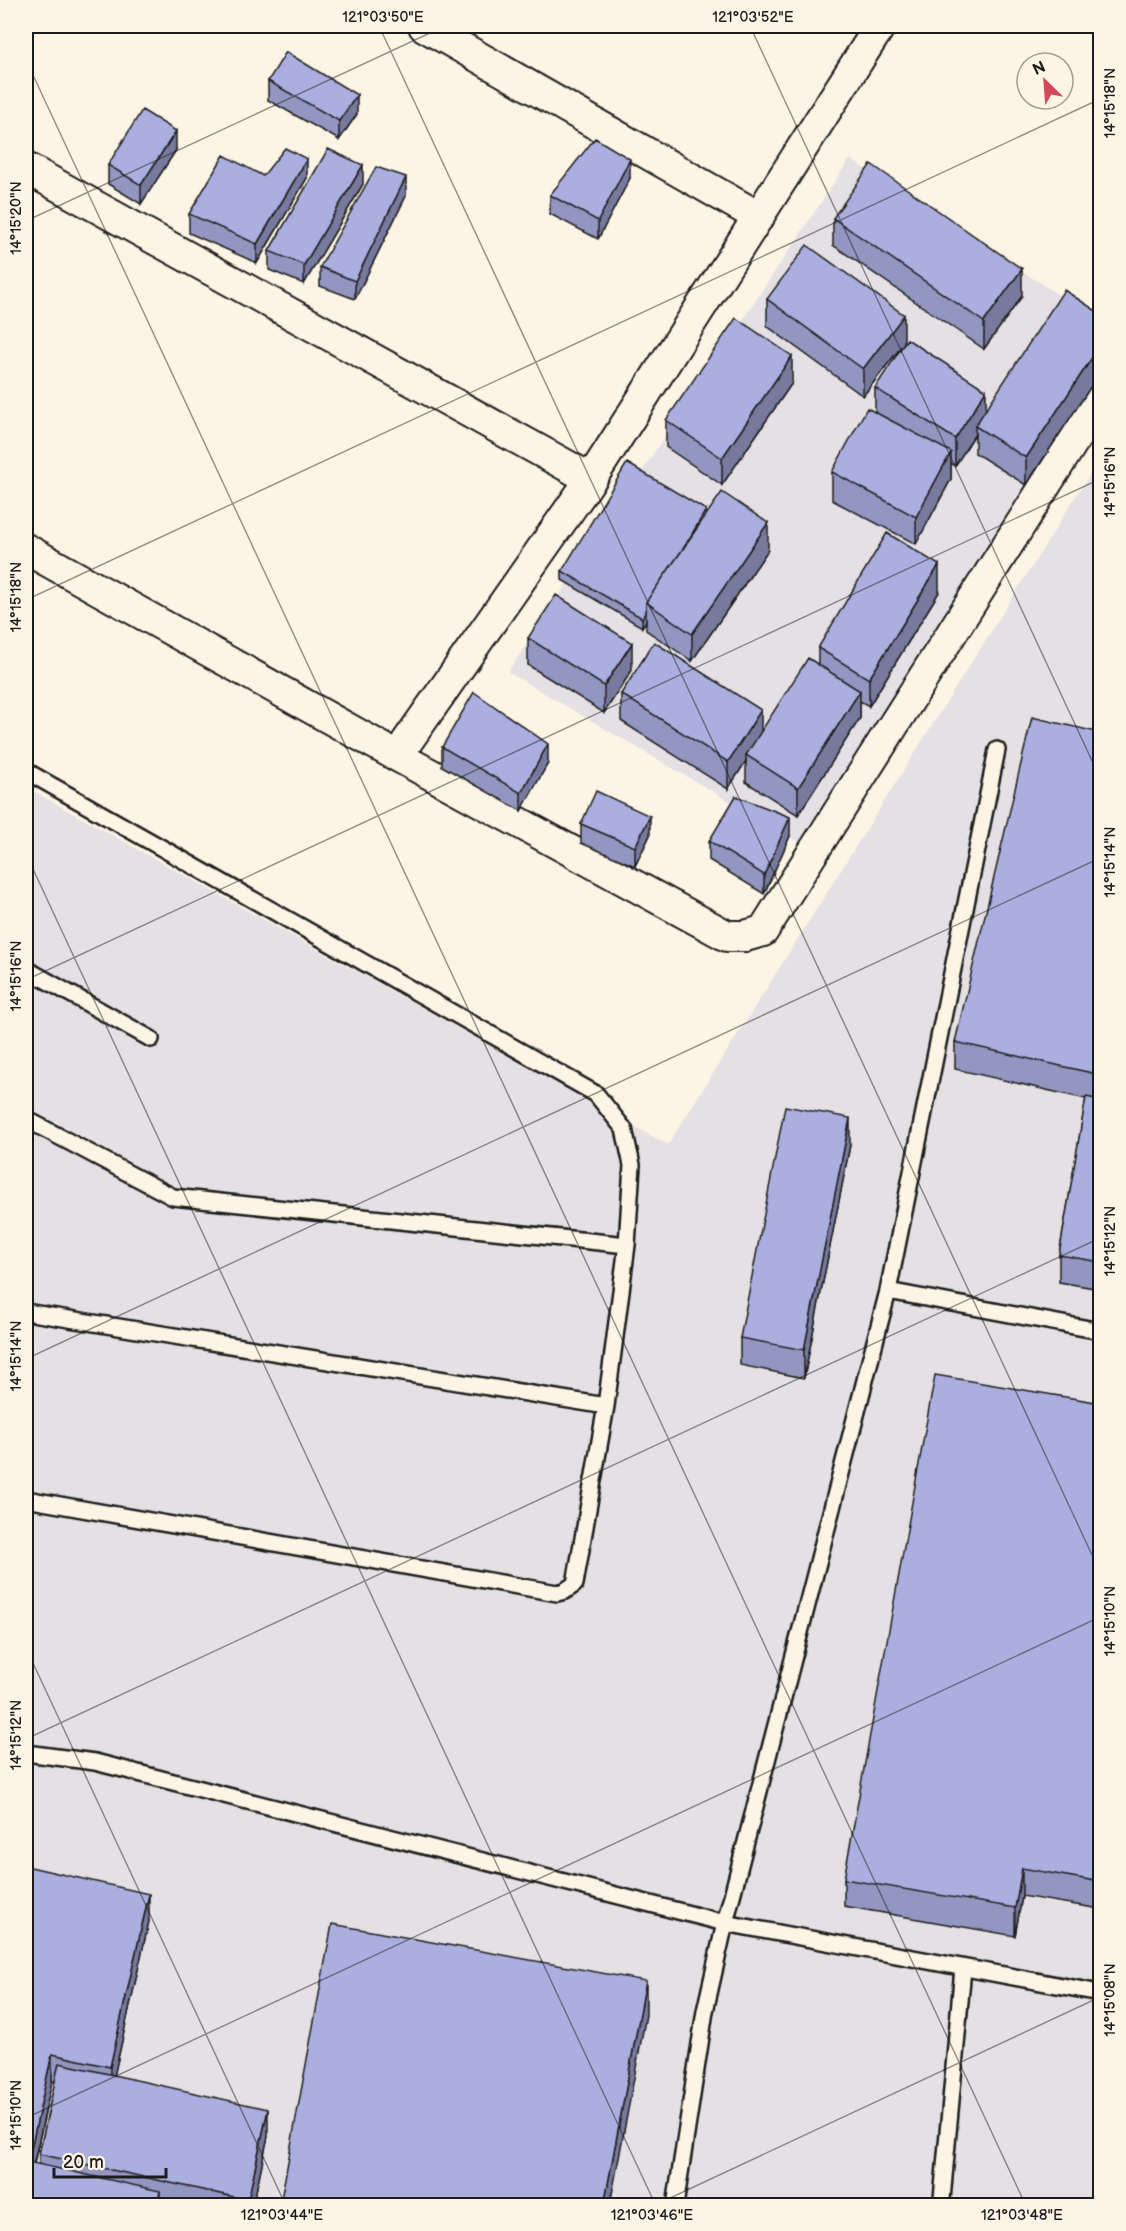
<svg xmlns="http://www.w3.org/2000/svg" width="1126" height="2231" font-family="'Balsamiq Sans',sans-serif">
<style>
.built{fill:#e4e0e4}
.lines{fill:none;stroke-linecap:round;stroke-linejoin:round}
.lane-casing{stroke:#1c1c1c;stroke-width:20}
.street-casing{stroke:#1c1c1c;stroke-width:34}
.lane{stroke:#fcf5e5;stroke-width:15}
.street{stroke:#fcf5e5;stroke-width:30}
.wall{fill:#9396c1;stroke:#1c1c1c;stroke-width:1.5;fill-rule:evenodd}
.shaded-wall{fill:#787a9d;stroke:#1c1c1c;stroke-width:1.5}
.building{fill:#abafe0;stroke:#1c1c1c;stroke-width:1.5}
.ticks{fill:none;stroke:#1c1c1c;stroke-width:1.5;stroke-opacity:0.45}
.neatline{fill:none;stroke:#1c1c1c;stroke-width:2}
.ticks-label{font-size:15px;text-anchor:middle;fill:#1c1c1c}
</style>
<rect width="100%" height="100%" fill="#fcf5e5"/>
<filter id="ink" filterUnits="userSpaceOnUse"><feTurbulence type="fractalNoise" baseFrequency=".0167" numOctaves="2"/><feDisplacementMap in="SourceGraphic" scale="12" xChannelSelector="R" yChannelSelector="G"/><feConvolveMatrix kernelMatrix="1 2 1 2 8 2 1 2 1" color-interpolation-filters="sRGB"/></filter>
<g filter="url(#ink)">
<path class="built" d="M 850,159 L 1100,322 L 1100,384 L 799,842 L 508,672 Z
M 1100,458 L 1100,2205 L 26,2205 L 26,787 L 668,1145 Z"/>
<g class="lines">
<g class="lane-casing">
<path id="lane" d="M 26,771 L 596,1094 L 624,1129 L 632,1165 L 627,1245 L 606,1406 L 575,1584 L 565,1591 L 557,1593 L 26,1499
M 26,969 L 151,1039
M 26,1119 L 173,1197 L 627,1245
M 888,1291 L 1100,1331
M 26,1312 L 606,1406
M 26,1753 L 95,1762 L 725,1923 L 1100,1993
M 942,2199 L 963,1968
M 675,2206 L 705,2011 L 725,1923 L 888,1291 L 997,750"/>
</g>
<g class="street-casing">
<path id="street" d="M 424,26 L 759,217
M 26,168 L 591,479
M 26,549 L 397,756 L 727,936 L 745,936 L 763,931 L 1100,399
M 397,756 L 591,479 L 880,26"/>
</g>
<use href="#lane" class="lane"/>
<use href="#street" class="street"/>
</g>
<path class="wall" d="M 268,81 L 357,114 L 339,140 L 268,100 Z
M 176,150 L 141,204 L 108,184 L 108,165 Z
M 263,176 L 307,178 L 257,263 L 189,233 L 189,214 Z
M 630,178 L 598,239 L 550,214 L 550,195 Z
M 363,184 L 304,284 L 269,270 L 269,251 Z
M 406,196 L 355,299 L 320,286 L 320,267 Z
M 833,218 L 1022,296 L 984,349 L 833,245 Z
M 767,299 L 904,343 L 863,396 L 767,326 Z
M 1101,314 L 1101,371 L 1026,485 L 975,453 L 975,434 L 955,466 L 951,463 L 951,479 L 916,544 L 832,500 L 832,472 L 875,412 L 875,388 L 986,409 Z
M 792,383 L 722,485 L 666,447 L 666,420 Z
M 706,515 L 768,550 L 692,661 L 646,630 L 646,621 L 642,627 L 562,580 L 562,571 Z
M 939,592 L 869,706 L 860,701 L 860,718 L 798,815 L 746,782 L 746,761 L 728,789 L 621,721 L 621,694 L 761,731 L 818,664 L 818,648 Z
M 528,638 L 632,670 L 604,713 L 528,665 Z
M 1101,733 L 1101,1289 L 1059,1282 L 1059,1255 L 1086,1099 L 955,1069 L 955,1042 Z
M 442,747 L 548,763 L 521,811 L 442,766 Z
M 581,824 L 650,835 L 635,866 L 581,843 Z
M 790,836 L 764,894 L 709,860 L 709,841 Z
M 850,1145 L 804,1378 L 740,1365 L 740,1338 Z
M 1101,1403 L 1101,1909 L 1022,1896 L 1015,1936 L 844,1906 L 844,1879 Z
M 26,1866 L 149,1921 L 114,2076 L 268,2136 L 253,2205 L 26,2205 ZM 52,2081 L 55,2082 L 39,2154 L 39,2165 L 34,2164 Z"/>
<path class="shaded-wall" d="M 357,95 L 357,114 L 339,140 L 339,121 Z
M 176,131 L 176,150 L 141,204 L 141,185 Z
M 307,159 L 307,178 L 257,263 L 257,244 Z
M 630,159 L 630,178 L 598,239 L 598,221 Z
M 363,165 L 363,184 L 304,284 L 304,265 Z
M 406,177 L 406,196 L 355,299 L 355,281 Z
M 1022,269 L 1022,296 L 984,349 L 984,322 Z
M 904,315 L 904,343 L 863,396 L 863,369 Z
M 1101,344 L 1101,371 L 1026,485 L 1026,458 Z
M 792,356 L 792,383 L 722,485 L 722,458 Z
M 986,390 L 986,417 L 975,426 L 975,434 L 955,466 L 955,439 Z
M 951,452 L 951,479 L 916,544 L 916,517 Z
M 706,510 L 706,519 L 650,605 Z
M 768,523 L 768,550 L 692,661 L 692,634 Z
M 939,565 L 939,592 L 869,706 L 869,679 Z
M 646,611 L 646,621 L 642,627 L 642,618 Z
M 632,643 L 632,670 L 604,713 L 604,686 Z
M 860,691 L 860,718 L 798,815 L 798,788 Z
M 761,710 L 761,738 L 746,755 L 746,761 L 728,789 L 728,762 Z
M 548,744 L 548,763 L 521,811 L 521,793 Z
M 650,816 L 650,835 L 635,866 L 635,847 Z
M 790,817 L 790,836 L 764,894 L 764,875 Z
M 850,1118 L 850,1145 L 804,1378 L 804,1350 Z
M 1022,1868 L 1022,1896 L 1015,1936 L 1015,1908 Z
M 149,1894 L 149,1921 L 110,2094 L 110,2067 Z
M 646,1981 L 646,2015 L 610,2205 L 604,2205 Z
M 52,2054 L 52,2081 L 28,2189 L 28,2162 Z
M 268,2109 L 268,2136 L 253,2205 L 248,2205 L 248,2200 Z
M 160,2191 L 160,2205 L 157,2205 Z"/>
<path class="building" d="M 286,52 L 357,95 L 339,121 L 268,81 Z
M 142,110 L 176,131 L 141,185 L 108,165 Z
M 595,138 L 630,159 L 598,221 L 550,195 Z
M 285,148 L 307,159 L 257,244 L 189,214 L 224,155 L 263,176 Z
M 328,149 L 363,165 L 304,265 L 269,251 Z
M 871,164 L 1022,269 L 984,322 L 833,218 Z
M 376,167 L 406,177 L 355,281 L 320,267 Z
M 807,245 L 904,315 L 863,369 L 767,299 Z
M 1064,290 L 1101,314 L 1101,344 L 1026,458 L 975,426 Z
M 736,318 L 792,356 L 722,458 L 666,420 Z
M 907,339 L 986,390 L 955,439 L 875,388 Z
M 867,408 L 951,452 L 916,517 L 832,472 Z
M 627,463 L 706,510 L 685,546 L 646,602 L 646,611 L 642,618 L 562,571 Z
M 722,492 L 768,523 L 692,634 L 646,602 Z
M 887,533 L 939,565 L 869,679 L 818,648 Z
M 556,595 L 632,643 L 604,686 L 528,638 Z
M 654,642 L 761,710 L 728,762 L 621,694 Z
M 808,658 L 860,691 L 798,788 L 746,755 Z
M 474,692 L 548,744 L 521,793 L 442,747 Z
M 1032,717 L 1101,733 L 1101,1075 L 955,1042 Z
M 596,791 L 650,816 L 635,847 L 581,824 Z
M 736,796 L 790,817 L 764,875 L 709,841 Z
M 1086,1097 L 1101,1100 L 1101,1262 L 1059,1255 Z
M 785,1106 L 850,1118 L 804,1350 L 740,1338 Z
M 935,1375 L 1101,1403 L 1101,1430 L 1099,1438 L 1101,1438 L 1101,1882 L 1022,1868 L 1015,1908 L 844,1879 Z
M 26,1866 L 149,1894 L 110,2067 L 52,2054 L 28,2162 L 160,2191 L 157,2205 L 26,2205 Z
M 332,1924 L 646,1981 L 604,2205 L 280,2205 Z
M 59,2063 L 268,2109 L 248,2200 L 39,2154 Z"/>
</g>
<path class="ticks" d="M 379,26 L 1100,1572M 750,26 L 1100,778M 26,60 L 1026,2206M 26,221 L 445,26M 26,600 L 1100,99M 26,854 L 656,2206M 26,980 L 1100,479M 26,1359 L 1100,858M 26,1648 L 286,2206M 26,1739 L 1100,1238M 26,2118 L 1100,1617M 653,2206 L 1100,1997"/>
<rect width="1126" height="2231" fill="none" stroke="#fcf5e5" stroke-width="66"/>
<g transform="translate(1045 81) rotate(335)"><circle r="28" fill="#fcf5e5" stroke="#a29e95" stroke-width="1.5"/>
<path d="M0-4.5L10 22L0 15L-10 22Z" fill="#d1495b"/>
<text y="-9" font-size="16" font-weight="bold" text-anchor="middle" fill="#1c1c1c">N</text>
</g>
<path d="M54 2168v9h112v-9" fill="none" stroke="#1c1c1c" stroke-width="3"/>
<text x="63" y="2168" font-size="18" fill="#1c1c1c" stroke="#fcf5e5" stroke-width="4.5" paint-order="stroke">20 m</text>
<rect x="33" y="33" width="1060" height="2165" class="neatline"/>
<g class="ticks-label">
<text x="383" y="22">121°03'50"E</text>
<text x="753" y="22">121°03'52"E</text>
<text transform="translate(1110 103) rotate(-90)" y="5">14°15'18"N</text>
<text transform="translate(16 218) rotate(-90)" y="5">14°15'20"N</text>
<text transform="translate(1110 482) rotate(-90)" y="5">14°15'16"N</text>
<text transform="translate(16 597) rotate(-90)" y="5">14°15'18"N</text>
<text transform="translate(1110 862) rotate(-90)" y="5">14°15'14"N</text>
<text transform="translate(16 976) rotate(-90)" y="5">14°15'16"N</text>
<text transform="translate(1110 1241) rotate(-90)" y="5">14°15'12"N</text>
<text transform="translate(16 1356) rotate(-90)" y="5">14°15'14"N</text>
<text transform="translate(1110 1621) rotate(-90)" y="5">14°15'10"N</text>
<text transform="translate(16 1735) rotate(-90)" y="5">14°15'12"N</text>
<text transform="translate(1110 2000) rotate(-90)" y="5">14°15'08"N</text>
<text transform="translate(16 2115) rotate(-90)" y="5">14°15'10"N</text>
<text x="282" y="2220">121°03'44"E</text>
<text x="652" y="2220">121°03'46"E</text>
<text x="1022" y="2220">121°03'48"E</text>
</g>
</svg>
